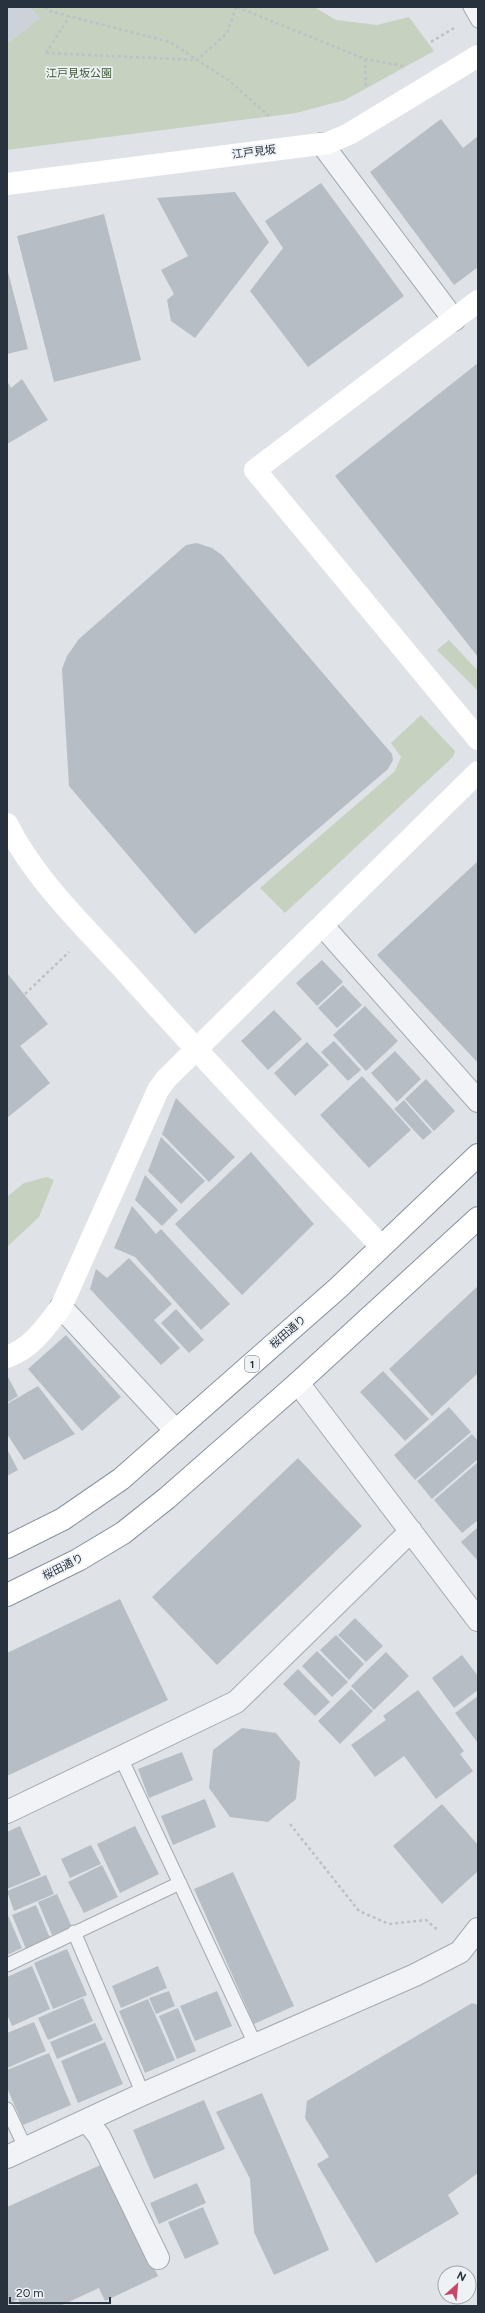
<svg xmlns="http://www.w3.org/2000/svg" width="485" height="2313" font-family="Figtree,'Noto Sans JP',sans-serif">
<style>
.built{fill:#cdd2da}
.green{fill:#c6d1c0}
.building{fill:#b6bdc4}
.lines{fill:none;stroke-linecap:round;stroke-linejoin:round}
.lane-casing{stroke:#a4aab2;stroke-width:15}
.street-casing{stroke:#a4aab2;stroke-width:24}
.highway-casing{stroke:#86929e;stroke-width:24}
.path{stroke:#bdc1c6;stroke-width:2.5;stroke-dasharray:3 3;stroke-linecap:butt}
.lane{stroke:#f1f3f6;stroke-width:13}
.street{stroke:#f1f3f6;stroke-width:22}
.secondary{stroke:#fff;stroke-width:22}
.highway{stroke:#fff;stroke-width:22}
.labels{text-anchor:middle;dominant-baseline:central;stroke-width:3.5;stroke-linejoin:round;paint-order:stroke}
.shield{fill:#eef2f5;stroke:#636c75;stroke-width:1}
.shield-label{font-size:10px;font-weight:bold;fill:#28323e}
.park-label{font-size:11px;fill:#3f5a36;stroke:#eef2f5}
.street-label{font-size:11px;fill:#28323e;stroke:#eef2f5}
</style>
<rect width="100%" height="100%" fill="#dfe3e8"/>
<path class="built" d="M 7,7 L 54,7 L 7,44 Z"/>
<path class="green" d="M 30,7 L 314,7 L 336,20 L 377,25 L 409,17 L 434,51 L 345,100 L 296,113 L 7,150 L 7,44 L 40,18 Z
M 449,640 L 478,671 L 478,691 L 437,650 Z
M 421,715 L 455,751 L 453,757 L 285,913 L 260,888 L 395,771 L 401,757 L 391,743 Z
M 47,1177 L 54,1180 L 39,1217 L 7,1247 L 7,1197 L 24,1183 Z"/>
<path class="building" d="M 441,119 L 463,148 L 478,136 L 478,267 L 454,285 L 370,172 Z
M 321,183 L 404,296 L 308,367 L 250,291 L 283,248 L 265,221 Z
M 235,192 L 269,242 L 195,338 L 171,321 L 167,300 L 174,294 L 161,270 L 188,256 L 157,198 Z
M 104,214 L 141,360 L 54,382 L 17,236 Z
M 7,268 L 28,349 L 7,354 Z
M 478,363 L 478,657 L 335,476 Z
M 22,379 L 48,420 L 7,444 L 7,381 L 11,388 Z
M 197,543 L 212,548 L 222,555 L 392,754 L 393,760 L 388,769 L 195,934 L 69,786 L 62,669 L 67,656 L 79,639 L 186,545 Z
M 478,861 L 478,1063 L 377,955 Z
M 322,960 L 343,982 L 317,1006 L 296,983 Z
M 7,973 L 48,1024 L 20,1046 L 50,1083 L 7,1118 Z
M 343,985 L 362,1005 L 337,1028 L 318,1008 Z
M 365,1006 L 398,1041 L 366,1071 L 333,1035 Z
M 274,1010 L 302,1039 L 268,1070 L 241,1041 Z
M 334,1041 L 361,1070 L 348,1081 L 321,1052 Z
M 307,1042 L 329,1065 L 295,1096 L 274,1073 Z
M 395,1051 L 421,1079 L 397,1102 L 371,1073 Z
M 362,1076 L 411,1130 L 369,1168 L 320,1115 Z
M 426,1079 L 455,1111 L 434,1131 L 405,1099 Z
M 176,1098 L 235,1157 L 209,1182 L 162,1134 Z
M 404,1100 L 432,1132 L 423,1140 L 394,1109 Z
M 161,1137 L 205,1181 L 181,1204 L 148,1171 Z
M 251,1152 L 314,1224 L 242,1295 L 175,1224 Z
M 145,1175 L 178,1210 L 162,1226 L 135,1200 Z
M 132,1206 L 156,1234 L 161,1229 L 230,1304 L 201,1330 L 135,1257 L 114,1248 Z
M 129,1258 L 172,1304 L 154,1320 L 180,1348 L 161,1365 L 90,1289 L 96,1269 L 107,1278 Z
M 478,1286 L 478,1373 L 432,1416 L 389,1369 Z
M 176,1309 L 204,1340 L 189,1353 L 161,1323 Z
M 66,1335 L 121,1397 L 82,1431 L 28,1369 Z
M 383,1371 L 429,1419 L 405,1441 L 360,1392 Z
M 7,1375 L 18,1396 L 7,1403 Z
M 38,1386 L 75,1434 L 24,1460 L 7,1434 L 7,1404 Z
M 449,1407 L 471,1432 L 415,1480 L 394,1455 Z
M 472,1434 L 478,1441 L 478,1459 L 432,1499 L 417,1481 Z
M 7,1449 L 18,1470 L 7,1476 Z
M 298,1458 L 362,1526 L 217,1665 L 152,1597 Z
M 478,1462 L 478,1520 L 462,1533 L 434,1500 Z
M 478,1527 L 478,1560 L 477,1560 L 461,1542 Z
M 120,1599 L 168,1700 L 7,1776 L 7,1653 Z
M 355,1618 L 383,1646 L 366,1662 L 338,1635 Z
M 336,1635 L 364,1664 L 349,1680 L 320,1650 Z
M 317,1651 L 348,1682 L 332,1697 L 302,1666 Z
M 386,1652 L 409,1676 L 374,1710 L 351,1686 Z
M 462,1655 L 478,1676 L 478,1690 L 454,1708 L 432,1678 Z
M 298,1669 L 330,1702 L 315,1716 L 283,1684 Z
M 351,1689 L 373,1711 L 340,1744 L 318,1721 Z
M 418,1690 L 464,1751 L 460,1754 L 473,1771 L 436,1799 L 404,1756 L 375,1777 L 351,1745 L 386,1720 L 383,1716 Z
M 478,1696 L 478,1743 L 455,1713 Z
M 242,1728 L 276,1733 L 300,1762 L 296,1799 L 268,1822 L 230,1817 L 209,1788 L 213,1750 Z
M 182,1752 L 193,1780 L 149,1798 L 138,1769 Z
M 205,1799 L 216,1827 L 173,1845 L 161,1816 Z
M 442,1804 L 478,1845 L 478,1871 L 442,1904 L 393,1846 Z
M 20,1826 L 41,1875 L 7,1889 L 7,1832 Z
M 135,1826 L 159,1874 L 120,1893 L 97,1844 Z
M 91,1845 L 101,1864 L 70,1878 L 61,1859 Z
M 102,1865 L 118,1897 L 84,1913 L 68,1882 Z
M 233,1872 L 294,2006 L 254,2024 L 194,1889 Z
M 46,1875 L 54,1894 L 14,1911 L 7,1891 Z
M 57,1894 L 72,1927 L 52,1935 L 38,1902 Z
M 36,1905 L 50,1938 L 26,1949 L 12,1915 Z
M 7,1913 L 22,1948 L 7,1955 Z
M 67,1949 L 87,1995 L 53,2009 L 34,1963 Z
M 32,1966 L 50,2009 L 12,2026 L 7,2014 L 7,1977 Z
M 158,1966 L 167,1988 L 121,2008 L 112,1986 Z
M 169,1991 L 175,2006 L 156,2014 L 149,1998 Z
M 217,1991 L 232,2026 L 195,2041 L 180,2006 Z
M 83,1998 L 93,2021 L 48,2040 L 38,2018 Z
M 148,1999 L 175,2060 L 145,2073 L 119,2011 Z
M 472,2003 L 478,2005 L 478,2173 L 448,2195 L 459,2214 L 376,2263 L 317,2164 L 329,2157 L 305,2118 L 307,2101 Z
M 178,2008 L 196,2051 L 177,2059 L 159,2016 Z
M 34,2022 L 46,2051 L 7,2068 L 7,2033 Z
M 95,2023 L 103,2040 L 57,2059 L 50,2042 Z
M 105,2042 L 123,2084 L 78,2103 L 61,2061 Z
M 49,2053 L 71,2105 L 23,2125 L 7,2088 L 7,2070 Z
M 262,2093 L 329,2250 L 274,2275 L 254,2232 L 250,2179 L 216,2112 Z
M 204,2100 L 225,2149 L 154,2179 L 133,2130 Z
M 105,2163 L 158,2276 L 105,2301 L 99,2288 L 60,2306 L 21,2306 L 18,2299 L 7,2305 L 7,2207 Z
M 197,2183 L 206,2203 L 159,2224 L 150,2203 Z
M 203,2207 L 219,2244 L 185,2259 L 168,2222 Z"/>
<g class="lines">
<g class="lane-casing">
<path id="lane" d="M 470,7 L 478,21
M 121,1758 L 256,2046
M 74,1932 L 143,2094
M 7,1965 L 180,1883
M 7,2109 L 26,2149"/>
</g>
<g class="street-casing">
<path id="street" d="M 322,144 L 454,320
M 323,926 L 478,1101
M 61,1307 L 176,1431
M 298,1383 L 478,1620
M 7,1812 L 236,1702 L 411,1531
M 87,2121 L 99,2136 L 158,2258
M 7,2157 L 143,2094 L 415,1975 L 460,1952 L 478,1929"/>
</g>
<g class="highway-casing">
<path id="highway" d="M 7,1547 L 63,1519 L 121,1479 L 338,1288 L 478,1155
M 7,1595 L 78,1560 L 123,1533 L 167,1498 L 298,1383 L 478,1218"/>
</g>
<path class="path" d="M 45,7 L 49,11 L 170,42 L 231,82 L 269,116
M 237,7 L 365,59 L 404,66
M 431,42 L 454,28
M 46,53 L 197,60 L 227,33 L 236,7
M 46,53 L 70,16
M 365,59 L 366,88
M 25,994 L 69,952
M 290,1824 L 359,1911 L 389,1924 L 426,1920 L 439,1931"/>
<use href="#lane" class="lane"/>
<use href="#street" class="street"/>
<path class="secondary" d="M 7,184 L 328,143 L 349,134 L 478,56
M 478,301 L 255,470 L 478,739
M 7,824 C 35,880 84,926 126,972 C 209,1065 295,1155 381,1246
M 7,1357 C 33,1347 45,1328 61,1307 L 158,1090 L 166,1079 L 478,772"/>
<use href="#highway" class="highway"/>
</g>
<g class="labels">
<rect class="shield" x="245" y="1356" width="14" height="16" rx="3"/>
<g class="shield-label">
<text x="252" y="1364">1</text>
</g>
<g class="park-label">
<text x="79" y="73">江戸見坂公園</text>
</g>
<g class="street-label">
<text transform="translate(254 152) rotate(-7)">江戸見坂</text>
<text transform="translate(288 1332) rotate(-41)">桜田通り</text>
<text transform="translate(63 1567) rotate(-27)">桜田通り</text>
</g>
</g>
<rect width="485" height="2313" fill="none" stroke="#28323e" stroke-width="16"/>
<g transform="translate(457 2285) rotate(27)"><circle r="19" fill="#eef2f5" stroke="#9fa5ac"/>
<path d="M0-3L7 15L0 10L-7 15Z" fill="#ca4665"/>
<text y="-6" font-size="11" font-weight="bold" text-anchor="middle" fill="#28323e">N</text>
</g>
<path d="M10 2297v6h100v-6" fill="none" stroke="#28323e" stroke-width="2"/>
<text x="16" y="2297" font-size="12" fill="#28323e" stroke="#eef2f5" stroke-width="3" paint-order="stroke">20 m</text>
</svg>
